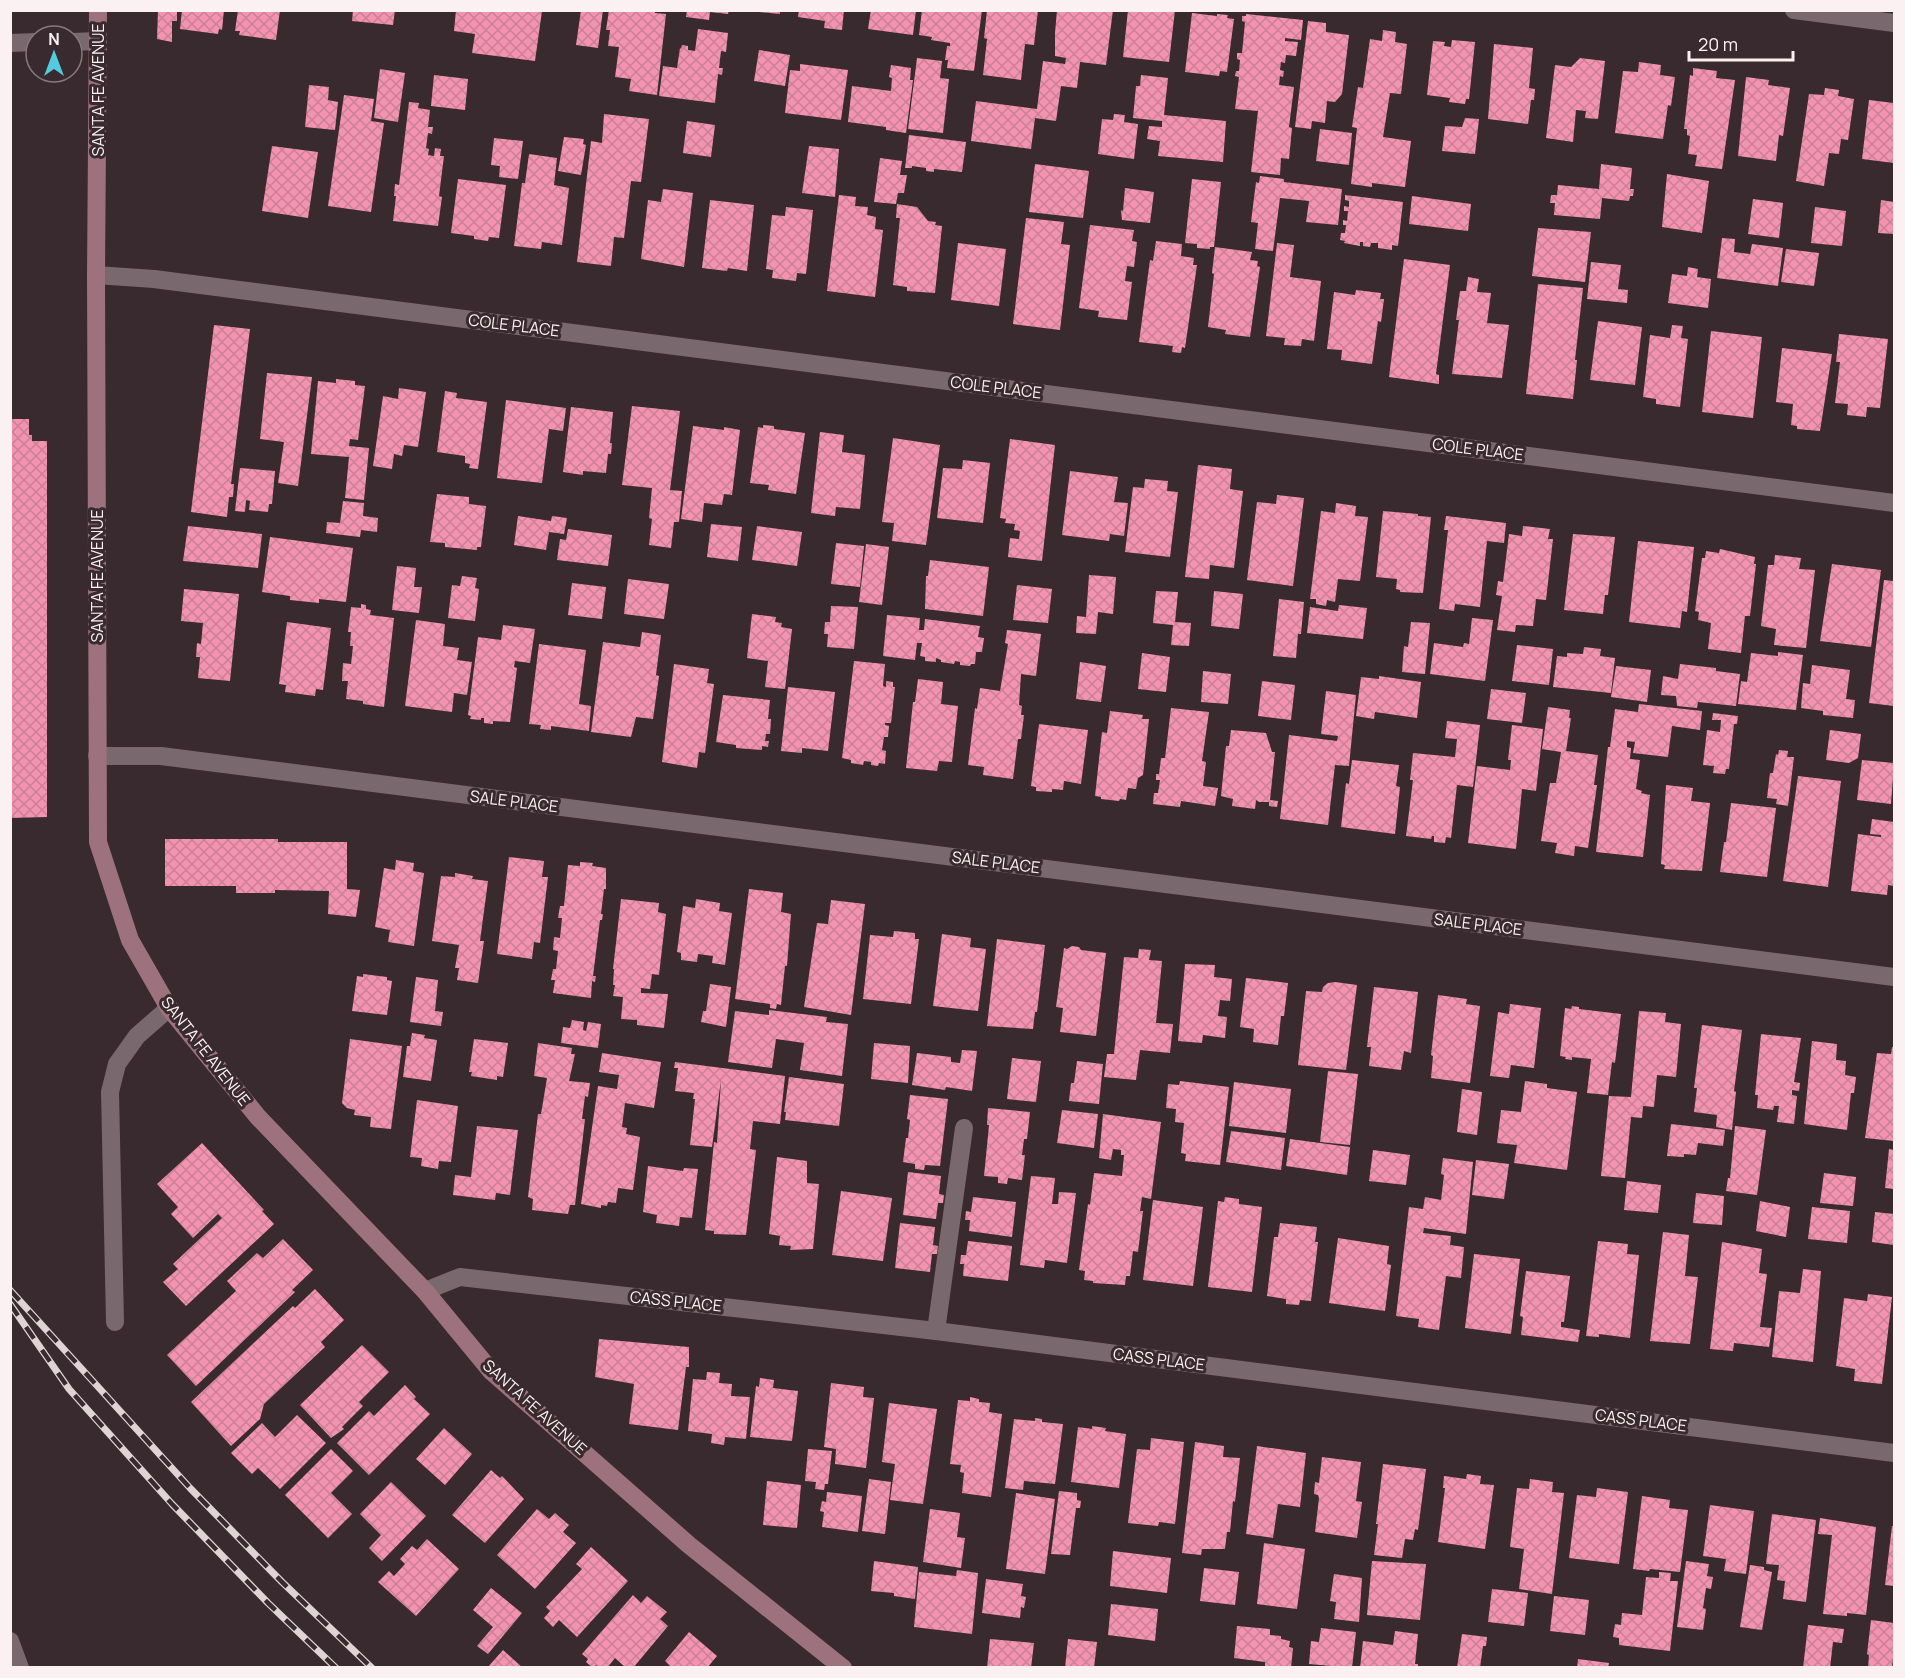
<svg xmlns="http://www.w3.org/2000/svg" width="1905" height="1678" font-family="Manrope,sans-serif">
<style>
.building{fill:url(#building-cross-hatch)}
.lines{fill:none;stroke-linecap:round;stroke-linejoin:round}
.lane{stroke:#79686d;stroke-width:18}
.street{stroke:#79686d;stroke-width:18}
.secondary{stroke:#9e717f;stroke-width:18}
.rail-casing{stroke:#ded3d5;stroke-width:7}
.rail{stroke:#382a2e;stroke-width:4.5;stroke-dasharray:14;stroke-linecap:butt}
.labels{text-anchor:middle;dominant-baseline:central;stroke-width:6;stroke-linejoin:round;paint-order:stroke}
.street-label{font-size:16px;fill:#fbf1f3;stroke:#382a2e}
</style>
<defs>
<pattern id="building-cross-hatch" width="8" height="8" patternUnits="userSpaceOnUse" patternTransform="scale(1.5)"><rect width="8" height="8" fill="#f393b1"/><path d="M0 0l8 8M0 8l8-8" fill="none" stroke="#c98097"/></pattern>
</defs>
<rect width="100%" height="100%" fill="#382a2e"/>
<path class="building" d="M 158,10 L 177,10 L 177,21 L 172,21 L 172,42 L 157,39 Z
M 182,10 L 224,10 L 222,30 L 219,29 L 218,34 L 180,29 Z
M 238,10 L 280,10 L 276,40 L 239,35 L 240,31 L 235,31 Z
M 353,10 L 395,10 L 393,25 L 352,21 Z
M 456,10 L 542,11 L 535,61 L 472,53 L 475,34 L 454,31 Z
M 581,10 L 603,10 L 598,48 L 576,45 Z
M 609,10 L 655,10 L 655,13 L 666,14 L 657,95 L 629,91 L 631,79 L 615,77 L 619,47 L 608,46 L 610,30 L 606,30 Z
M 687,10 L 729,10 L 728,14 L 710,12 L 709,20 L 686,17 Z
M 759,10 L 780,10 L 780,14 L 759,12 Z
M 799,10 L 844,10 L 842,30 L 824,28 L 825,21 L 798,17 Z
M 871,10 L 916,10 L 913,35 L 868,29 Z
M 922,10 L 982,10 L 974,71 L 947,68 L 948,60 L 945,60 L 947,46 L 950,46 L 950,43 L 931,40 L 932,37 L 919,35 Z
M 987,10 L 1038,10 L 1034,45 L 1025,44 L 1021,80 L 983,75 L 987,39 L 984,38 Z
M 1057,10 L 1113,10 L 1106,65 L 1080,62 L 1077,88 L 1061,86 L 1056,121 L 1035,118 L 1031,149 L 971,141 L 976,101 L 1037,109 L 1043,61 L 1065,64 L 1066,58 L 1055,56 L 1055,33 Z
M 1128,10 L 1175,10 L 1169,62 L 1123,57 Z
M 1192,13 L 1217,16 L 1217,14 L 1228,15 L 1227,18 L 1234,19 L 1227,72 L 1220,71 L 1219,76 L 1185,72 Z
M 1246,14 L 1303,20 L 1301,40 L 1285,38 L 1285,41 L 1298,42 L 1296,56 L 1286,55 L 1285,63 L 1281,62 L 1280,70 L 1284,71 L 1283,77 L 1280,76 L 1279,85 L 1294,87 L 1289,127 L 1292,128 L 1289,159 L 1281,158 L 1280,175 L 1251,172 L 1258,111 L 1235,109 L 1239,77 L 1235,76 L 1236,71 L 1239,71 L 1240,60 L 1237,59 L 1237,53 L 1242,53 L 1245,22 L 1242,21 L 1242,16 L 1246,16 Z
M 1308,21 L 1326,23 L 1326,32 L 1349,35 L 1342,94 L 1335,102 L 1327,101 L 1325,123 L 1312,121 L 1311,129 L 1295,127 Z
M 698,29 L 728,33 L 726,52 L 721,51 L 719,68 L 723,68 L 722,75 L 718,74 L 715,103 L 659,96 L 663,66 L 677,68 L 680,48 L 681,49 L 682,45 L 688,46 L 688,50 L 695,51 Z
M 1383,30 L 1396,32 L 1395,42 L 1407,44 L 1401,94 L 1390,93 L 1383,137 L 1411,141 L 1405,187 L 1372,183 L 1372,187 L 1351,184 L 1357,128 L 1352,127 L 1358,87 L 1363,88 L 1370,39 L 1382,41 Z
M 1452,40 L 1475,42 L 1469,99 L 1466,99 L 1465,104 L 1449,102 L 1450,98 L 1427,95 L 1433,41 L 1445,42 L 1444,46 L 1451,47 Z
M 1494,44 L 1533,48 L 1529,88 L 1535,89 L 1534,100 L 1531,100 L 1528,124 L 1488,119 Z
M 759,50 L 790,55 L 785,86 L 754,81 Z
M 917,58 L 942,61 L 940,78 L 949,79 L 943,133 L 908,129 Z
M 1580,58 L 1605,61 L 1598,119 L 1585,118 L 1586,111 L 1576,110 L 1573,142 L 1546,138 L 1555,65 L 1571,67 Z
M 1639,62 L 1661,65 L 1660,75 L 1675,77 L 1671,106 L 1668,105 L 1663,139 L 1615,133 L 1623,71 L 1638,72 Z
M 800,64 L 848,70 L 841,120 L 785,113 L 790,70 L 800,71 Z
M 891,65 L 911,68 L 910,80 L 913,80 L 906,133 L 886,130 L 886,127 L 848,122 L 852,86 L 891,91 L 892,78 L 889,77 Z
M 1693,68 L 1717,71 L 1716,78 L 1735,80 L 1722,169 L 1695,166 L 1697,155 L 1688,154 L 1690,136 L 1687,135 L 1687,129 L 1684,129 L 1690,75 L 1693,76 Z
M 380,69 L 405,73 L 398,122 L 374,118 Z
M 434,75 L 468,79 L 465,110 L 431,106 Z
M 1141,75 L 1168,78 L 1164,115 L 1226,121 L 1223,162 L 1158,156 L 1160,141 L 1147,139 L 1149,126 L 1162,127 L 1162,121 L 1133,118 L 1136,86 L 1140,86 Z
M 1746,77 L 1769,80 L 1768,85 L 1790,88 L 1783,136 L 1779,135 L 1776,161 L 1738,156 Z
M 309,85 L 329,87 L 328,100 L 338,102 L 335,130 L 305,127 Z
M 1825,88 L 1839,90 L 1838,96 L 1854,99 L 1848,140 L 1841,139 L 1839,154 L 1829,153 L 1824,186 L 1796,181 L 1809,94 L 1824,95 Z
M 344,95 L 374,99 L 371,121 L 384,123 L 371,212 L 328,206 Z
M 1869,100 L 1894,103 L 1894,163 L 1862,159 Z
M 409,102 L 419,103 L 418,108 L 430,110 L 428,127 L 433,127 L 432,134 L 428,133 L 426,148 L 429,149 L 428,155 L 434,156 L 435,148 L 441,149 L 440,156 L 444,156 L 439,196 L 442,197 L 438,226 L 393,221 L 396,196 L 394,196 L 395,184 L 399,185 Z
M 604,114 L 649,119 L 641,182 L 631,181 L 624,238 L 614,237 L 611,266 L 577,262 L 591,141 L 602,143 Z
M 1114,114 L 1125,115 L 1124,122 L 1138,124 L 1134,159 L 1098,154 L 1102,119 L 1113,120 Z
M 1465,118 L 1479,119 L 1475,154 L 1442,151 L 1445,126 L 1462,127 Z
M 687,121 L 715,125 L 711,157 L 683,153 Z
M 1320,129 L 1352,133 L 1349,165 L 1316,161 Z
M 909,135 L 966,142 L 962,172 L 934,169 L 934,172 L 926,171 L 926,168 L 912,166 L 912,168 L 905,168 Z
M 564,137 L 584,139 L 583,144 L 586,145 L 581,175 L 558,171 Z
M 494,138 L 523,141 L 518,179 L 499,177 L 500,166 L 491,165 Z
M 272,146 L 318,152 L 308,218 L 262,211 Z
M 809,146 L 839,149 L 835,197 L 802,193 Z
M 529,154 L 557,158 L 554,185 L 569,188 L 562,245 L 542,242 L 541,249 L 514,246 L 522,183 L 525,183 Z
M 880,158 L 902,161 L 900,175 L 907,175 L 904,193 L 898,193 L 896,204 L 874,202 Z
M 1035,164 L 1089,171 L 1083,218 L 1029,212 Z
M 1601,164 L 1632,168 L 1630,189 L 1634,189 L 1633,196 L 1630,196 L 1629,201 L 1602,198 L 1600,219 L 1554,215 L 1555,203 L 1550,203 L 1551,195 L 1557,195 L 1558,185 L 1599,189 Z
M 1667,174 L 1709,181 L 1702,233 L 1662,227 Z
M 1260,176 L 1284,179 L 1284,182 L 1342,189 L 1338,225 L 1306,222 L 1309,201 L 1280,198 L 1273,251 L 1255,249 L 1258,223 L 1251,222 L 1256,182 L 1259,183 Z
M 458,179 L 506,185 L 499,238 L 489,237 L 488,241 L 474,239 L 474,236 L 451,233 Z
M 1192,179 L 1221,182 L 1214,247 L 1210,247 L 1210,249 L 1197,248 L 1197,244 L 1185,243 Z
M 1125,188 L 1154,192 L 1150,223 L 1122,220 L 1121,210 L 1123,211 Z
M 663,189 L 693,193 L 684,267 L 641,259 L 648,200 L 661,202 Z
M 839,195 L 856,197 L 855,206 L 868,207 L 867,215 L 876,217 L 875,229 L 883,230 L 875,297 L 827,291 Z
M 1345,195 L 1403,202 L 1398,246 L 1392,245 L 1392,250 L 1378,248 L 1378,243 L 1371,243 L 1370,247 L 1363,246 L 1363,242 L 1360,242 L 1360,246 L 1344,243 L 1345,241 L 1340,240 L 1341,233 L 1345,233 L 1346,225 L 1343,225 L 1343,220 L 1347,221 L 1348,211 L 1344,211 L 1344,206 L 1349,207 L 1349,201 L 1345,200 Z
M 1412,196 L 1471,204 L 1468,231 L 1409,224 Z
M 1753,199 L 1783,203 L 1779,238 L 1748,234 Z
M 710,200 L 754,205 L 747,271 L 728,268 L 727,271 L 702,268 Z
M 1881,200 L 1894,202 L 1894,234 L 1878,233 Z
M 897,204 L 917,207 L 928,221 L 936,222 L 935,225 L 942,226 L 935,293 L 907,291 L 907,287 L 893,285 L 900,218 L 896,218 Z
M 786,207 L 813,210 L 806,274 L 797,273 L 796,281 L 772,278 L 773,270 L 766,269 L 772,215 L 785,216 Z
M 1815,207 L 1846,211 L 1842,246 L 1811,243 Z
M 1026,218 L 1064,222 L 1061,244 L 1070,245 L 1060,330 L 1013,324 Z
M 1090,225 L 1134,230 L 1132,241 L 1137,242 L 1134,267 L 1127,266 L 1125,281 L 1132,282 L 1127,320 L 1098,317 L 1099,311 L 1079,308 Z
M 1538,228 L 1591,232 L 1585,282 L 1532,276 Z
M 1722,238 L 1735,239 L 1734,252 L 1750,254 L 1752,244 L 1783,248 L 1778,286 L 1717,278 Z
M 1156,241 L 1182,244 L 1181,256 L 1194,258 L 1193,265 L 1197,265 L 1185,348 L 1182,347 L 1181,353 L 1172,352 L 1173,346 L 1139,342 L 1150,260 L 1153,261 Z
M 958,243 L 1006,249 L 999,306 L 951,300 Z
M 1277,243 L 1294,245 L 1290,277 L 1321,281 L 1314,341 L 1302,339 L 1301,346 L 1284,345 L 1285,338 L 1266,336 Z
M 1215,247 L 1252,252 L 1250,260 L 1258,261 L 1257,266 L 1260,267 L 1250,337 L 1225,334 L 1226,330 L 1208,327 L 1214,274 L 1212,273 Z
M 1786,249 L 1819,253 L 1814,286 L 1781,282 Z
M 1404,259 L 1450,265 L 1436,374 L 1439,375 L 1439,384 L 1389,377 Z
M 1591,262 L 1621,265 L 1618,289 L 1628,290 L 1627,303 L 1587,299 Z
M 1688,267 L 1698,269 L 1697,277 L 1711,279 L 1708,308 L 1668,303 L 1672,274 L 1687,276 Z
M 1468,277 L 1479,279 L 1477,292 L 1491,293 L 1487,323 L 1509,325 L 1502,378 L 1452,374 L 1459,320 L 1456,320 L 1460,291 L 1466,291 Z
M 1538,284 L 1583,288 L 1575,360 L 1577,360 L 1573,399 L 1526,394 Z
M 1356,290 L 1381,293 L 1380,299 L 1384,299 L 1381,322 L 1378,321 L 1372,364 L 1341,360 L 1342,350 L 1327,349 L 1334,292 L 1355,295 Z
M 1598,321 L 1642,327 L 1635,385 L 1590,380 Z
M 214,325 L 250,329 L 231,484 L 234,484 L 233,497 L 229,497 L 227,517 L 191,512 Z
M 1672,325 L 1683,326 L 1681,338 L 1688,339 L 1680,407 L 1656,404 L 1656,399 L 1643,397 L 1650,335 L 1670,338 Z
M 1711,331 L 1762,337 L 1753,418 L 1702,412 Z
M 1839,334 L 1888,339 L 1880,408 L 1867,407 L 1866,417 L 1847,415 L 1848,404 L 1835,403 L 1840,362 L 1836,362 Z
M 1782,348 L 1832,354 L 1820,431 L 1797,429 L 1797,426 L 1791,425 L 1793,404 L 1776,402 Z
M 267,373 L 312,377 L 298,486 L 278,483 L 284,442 L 260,439 Z
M 336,379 L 355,381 L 355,385 L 365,386 L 358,440 L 350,439 L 349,446 L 369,448 L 364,500 L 345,498 L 349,457 L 311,454 L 318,381 L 336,383 Z
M 399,388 L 426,392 L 418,447 L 404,445 L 402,456 L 394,454 L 392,469 L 373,466 L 383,396 L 398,399 Z
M 445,391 L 457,393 L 456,398 L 487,402 L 478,469 L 469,468 L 470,464 L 465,463 L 465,456 L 437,452 Z
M 506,400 L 566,408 L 563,431 L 549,429 L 542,483 L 497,478 Z
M 632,406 L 680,411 L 670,490 L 682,491 L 679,522 L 674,522 L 671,548 L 649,545 L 652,519 L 649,518 L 652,488 L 622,485 Z
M 571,407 L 613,412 L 610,443 L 612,443 L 611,454 L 608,454 L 606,473 L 583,471 L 583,475 L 563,472 Z
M 10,419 L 29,419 L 29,435 L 32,435 L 32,441 L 47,441 L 47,817 L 10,818 Z
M 763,425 L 774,426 L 774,429 L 805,433 L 796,494 L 768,490 L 769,485 L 750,483 L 758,427 L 763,428 Z
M 693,426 L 724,430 L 724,427 L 740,430 L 732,495 L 724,494 L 722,505 L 704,503 L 702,522 L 681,519 Z
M 820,432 L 844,435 L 842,452 L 865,455 L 860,509 L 836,507 L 835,516 L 811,513 Z
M 893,438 L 940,445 L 926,545 L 892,541 L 894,523 L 882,522 Z
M 1010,439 L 1055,445 L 1042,561 L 1008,557 L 1010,538 L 1019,539 L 1020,531 L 1014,530 L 1015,524 L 1005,523 L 1006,519 L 1000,518 Z
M 963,460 L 990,463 L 983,523 L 937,518 L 943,468 L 962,469 Z
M 1198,465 L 1232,469 L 1230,489 L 1243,491 L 1234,568 L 1210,565 L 1209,579 L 1185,577 Z
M 240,468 L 275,471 L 272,504 L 269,504 L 268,512 L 249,510 L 250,501 L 246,500 L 245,512 L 235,511 Z
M 1070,471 L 1118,477 L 1114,502 L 1128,503 L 1124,536 L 1110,534 L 1109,541 L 1062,535 Z
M 1145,479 L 1168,481 L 1167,491 L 1178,492 L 1170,557 L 1125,552 L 1133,487 L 1144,488 Z
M 437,494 L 469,497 L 469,504 L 486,506 L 481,547 L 477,547 L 477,550 L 445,547 L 445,543 L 430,542 Z
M 1277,495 L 1304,498 L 1293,586 L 1247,580 L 1257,502 L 1276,504 Z
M 343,501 L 364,503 L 363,516 L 378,518 L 377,532 L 361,530 L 360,537 L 326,533 L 327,522 L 340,523 Z
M 1336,503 L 1356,506 L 1355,516 L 1368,517 L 1360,581 L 1338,579 L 1335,602 L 1327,600 L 1326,606 L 1316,604 L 1316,599 L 1310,599 L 1321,511 L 1335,513 Z
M 1383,511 L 1418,514 L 1418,516 L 1431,517 L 1423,593 L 1400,592 L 1400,590 L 1396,589 L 1397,579 L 1376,577 Z
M 518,516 L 551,521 L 552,516 L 567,518 L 564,534 L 549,532 L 546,550 L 514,545 Z
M 1446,516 L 1506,523 L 1504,543 L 1487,541 L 1480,607 L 1455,604 L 1454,611 L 1439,609 L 1448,530 L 1444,530 Z
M 711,524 L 742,527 L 738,561 L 707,557 Z
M 188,526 L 262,534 L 258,568 L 183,561 Z
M 757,526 L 802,532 L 797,566 L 752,560 Z
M 1523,526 L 1550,529 L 1548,539 L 1553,539 L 1546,600 L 1536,599 L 1533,626 L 1516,625 L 1515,632 L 1497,630 L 1502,596 L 1496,595 L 1498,581 L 1503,582 L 1509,534 L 1522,536 Z
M 568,529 L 612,535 L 608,566 L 557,560 L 560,539 L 566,540 Z
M 1573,534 L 1615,537 L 1608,595 L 1605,595 L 1603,614 L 1564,610 Z
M 270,537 L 353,548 L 346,602 L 319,599 L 319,603 L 290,600 L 290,596 L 262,592 Z
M 1638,541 L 1694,547 L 1687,612 L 1682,611 L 1680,628 L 1629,622 Z
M 836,543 L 864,546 L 860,587 L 831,584 Z
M 866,544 L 889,547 L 882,605 L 859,602 Z
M 1720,549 L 1755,557 L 1754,564 L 1756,564 L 1750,616 L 1745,616 L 1741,653 L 1708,649 L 1711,623 L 1698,620 L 1699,612 L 1695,611 L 1702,558 L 1705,558 L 1706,551 L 1719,553 Z
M 1775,555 L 1801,558 L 1799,569 L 1815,570 L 1806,648 L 1774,645 L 1776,629 L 1761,626 L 1768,565 L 1774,565 Z
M 930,560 L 989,567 L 983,616 L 925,609 L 926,576 L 928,576 Z
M 1832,564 L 1881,570 L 1871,647 L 1820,641 Z
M 397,566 L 416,568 L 414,587 L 422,587 L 419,613 L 392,610 Z
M 1089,575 L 1116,577 L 1113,614 L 1098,612 L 1096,634 L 1076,633 L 1077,616 L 1086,617 Z
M 462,576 L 477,578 L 475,588 L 479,589 L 475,621 L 448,618 L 452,585 L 460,586 Z
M 628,579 L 669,584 L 664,619 L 624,614 Z
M 1884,580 L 1894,581 L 1894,706 L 1869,703 Z
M 572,583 L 606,587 L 602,619 L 568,615 Z
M 1017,585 L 1052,589 L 1048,623 L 1013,620 Z
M 184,589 L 239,594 L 230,681 L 198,678 L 200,657 L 196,657 L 197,643 L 201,644 L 203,623 L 181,621 Z
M 1156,591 L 1178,592 L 1175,622 L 1191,623 L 1189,646 L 1171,645 L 1173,625 L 1153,623 Z
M 1214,591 L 1243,594 L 1239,629 L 1211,626 Z
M 1279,599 L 1304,602 L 1301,634 L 1298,634 L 1296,658 L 1273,656 Z
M 361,604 L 366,605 L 366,609 L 371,610 L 370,615 L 394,618 L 384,707 L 363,704 L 363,701 L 346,699 L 348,681 L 342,681 L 343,663 L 351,664 L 353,646 L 350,646 L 351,632 L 348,632 L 351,607 L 361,608 Z
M 1339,605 L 1367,608 L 1363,639 L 1307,633 L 1310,607 L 1338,611 Z
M 831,606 L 858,607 L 854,649 L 827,647 L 828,634 L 824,634 L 825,622 L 830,622 Z
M 752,614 L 776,617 L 775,622 L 782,623 L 781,627 L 792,629 L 785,689 L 765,687 L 768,661 L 747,658 Z
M 887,615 L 920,618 L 919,630 L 924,630 L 925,619 L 980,626 L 978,637 L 984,638 L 982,652 L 976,652 L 975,664 L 971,664 L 970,666 L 960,665 L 960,662 L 955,661 L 954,664 L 941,662 L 941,660 L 936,658 L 936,662 L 925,661 L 925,657 L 920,656 L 922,643 L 917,643 L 915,660 L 883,656 Z
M 1472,618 L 1493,620 L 1485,681 L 1430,674 L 1434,643 L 1463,647 L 1464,643 L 1469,644 Z
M 416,620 L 445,624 L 443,646 L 459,648 L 457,660 L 472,662 L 467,695 L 454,693 L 452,712 L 405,706 Z
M 287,622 L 331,628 L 323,690 L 316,689 L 315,696 L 285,692 L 286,685 L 279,684 Z
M 1411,622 L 1430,623 L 1425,674 L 1402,672 L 1404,646 L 1408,647 Z
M 503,625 L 535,629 L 530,663 L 515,661 L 514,667 L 517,668 L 510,722 L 493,721 L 493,724 L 484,723 L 484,718 L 481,718 L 481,720 L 470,719 L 471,716 L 468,715 L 478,637 L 501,640 Z
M 1007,630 L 1041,634 L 1036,676 L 1021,674 L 1019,705 L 1022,706 L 1021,715 L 1024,715 L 1021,739 L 1018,739 L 1013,779 L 983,775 L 984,767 L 968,765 L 975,708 L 977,709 L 980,688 L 1000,691 L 1008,644 L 1005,643 Z
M 642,632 L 661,635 L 656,675 L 659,676 L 653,719 L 636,717 L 631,737 L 591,732 L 603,642 L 640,647 Z
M 539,644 L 586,650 L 579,704 L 591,706 L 589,731 L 551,726 L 551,730 L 540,729 L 541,725 L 529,724 Z
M 1517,645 L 1553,649 L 1549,685 L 1512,681 Z
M 1584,647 L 1601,649 L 1600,656 L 1615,658 L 1611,693 L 1553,687 L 1557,656 L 1567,657 L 1567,653 L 1583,654 Z
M 1778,652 L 1803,655 L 1796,710 L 1738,704 L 1741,681 L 1747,682 L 1751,653 L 1778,656 Z
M 1142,653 L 1170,657 L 1166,692 L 1138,689 Z
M 854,661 L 885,664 L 883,686 L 886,687 L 886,681 L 893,682 L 893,687 L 895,687 L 891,723 L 885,723 L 885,725 L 889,726 L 888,737 L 884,737 L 882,750 L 886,751 L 885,764 L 879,763 L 878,766 L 871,765 L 871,762 L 864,761 L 863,765 L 851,763 L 851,760 L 842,758 Z
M 1080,662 L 1106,666 L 1101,702 L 1076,699 Z
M 674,664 L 709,669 L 707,683 L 714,684 L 705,753 L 699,752 L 697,768 L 662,762 Z
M 1680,664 L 1716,668 L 1716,671 L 1740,674 L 1736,706 L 1698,702 L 1697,708 L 1677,706 L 1676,696 L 1661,695 L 1663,676 L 1678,679 Z
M 1812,665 L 1850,670 L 1846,699 L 1855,700 L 1853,718 L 1823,715 L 1823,711 L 1801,708 L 1803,683 L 1810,684 Z
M 1616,666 L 1651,670 L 1647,702 L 1611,697 Z
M 1203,671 L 1231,674 L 1228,704 L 1201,702 Z
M 1379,676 L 1421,682 L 1417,718 L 1375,712 L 1374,719 L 1356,716 L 1361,677 L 1379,679 Z
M 918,679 L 943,682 L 941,704 L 958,706 L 952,762 L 939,761 L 937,771 L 906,768 L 913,702 L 915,702 Z
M 1262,681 L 1295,685 L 1291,720 L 1258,716 Z
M 788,687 L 835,692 L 828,751 L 802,748 L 802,753 L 781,751 Z
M 1491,689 L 1526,693 L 1522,723 L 1487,719 Z
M 1326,691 L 1356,695 L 1349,766 L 1335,765 L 1328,825 L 1280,819 L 1289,735 L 1337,741 L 1338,736 L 1321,734 Z
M 723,695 L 770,700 L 768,719 L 771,719 L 770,734 L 766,734 L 765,741 L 769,741 L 768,747 L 762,746 L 762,750 L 736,748 L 736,745 L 716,742 Z
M 1639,704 L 1702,711 L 1700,730 L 1672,726 L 1668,757 L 1633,753 L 1635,742 L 1627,741 L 1627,747 L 1631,748 L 1630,759 L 1640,760 L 1636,789 L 1642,791 L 1641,793 L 1650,795 L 1643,857 L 1596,852 L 1608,747 L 1610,747 L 1615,709 L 1638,712 Z
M 1548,707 L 1570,710 L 1569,718 L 1571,718 L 1566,751 L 1598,755 L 1594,785 L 1597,785 L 1588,848 L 1575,846 L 1574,856 L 1555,853 L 1557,843 L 1541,841 L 1550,783 L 1556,783 L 1561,752 L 1542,749 Z
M 1171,708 L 1209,712 L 1202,761 L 1206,762 L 1203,786 L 1218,788 L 1215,806 L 1181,801 L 1180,807 L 1153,804 L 1154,793 L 1158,793 L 1160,780 L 1156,780 L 1156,774 L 1159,774 L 1161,758 L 1165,758 Z
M 1110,711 L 1143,715 L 1142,719 L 1149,719 L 1143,775 L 1138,778 L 1136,789 L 1128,788 L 1126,800 L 1120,799 L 1119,801 L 1101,799 L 1101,797 L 1095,796 L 1102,732 L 1107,733 Z
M 1713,713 L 1738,716 L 1737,724 L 1734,724 L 1729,769 L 1726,769 L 1725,774 L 1713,773 L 1714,766 L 1703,765 L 1707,730 L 1720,732 L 1721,720 L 1712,720 Z
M 1447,721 L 1480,725 L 1473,787 L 1457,785 L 1451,838 L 1446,837 L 1445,843 L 1434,842 L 1434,836 L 1432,836 L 1431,839 L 1406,836 L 1413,780 L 1410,780 L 1413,753 L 1455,757 L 1457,739 L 1445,738 Z
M 1039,724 L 1088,730 L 1081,784 L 1064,781 L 1063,790 L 1052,789 L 1052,792 L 1036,791 L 1036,787 L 1031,786 Z
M 1512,725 L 1543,729 L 1536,791 L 1522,789 L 1516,849 L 1468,843 L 1477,766 L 1510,770 L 1511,760 L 1508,760 Z
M 1231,730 L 1266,733 L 1272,752 L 1275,752 L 1270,800 L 1278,801 L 1277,807 L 1269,806 L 1269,802 L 1259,802 L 1256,800 L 1255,809 L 1232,806 L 1233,799 L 1221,796 L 1226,746 L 1229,746 Z
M 1830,730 L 1861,734 L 1858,758 L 1849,763 L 1826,760 Z
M 1779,750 L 1788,751 L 1787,757 L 1794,757 L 1788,806 L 1776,804 L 1777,799 L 1767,798 L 1770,773 L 1773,773 L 1776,754 L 1778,755 Z
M 1352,760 L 1399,765 L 1396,786 L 1400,787 L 1395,834 L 1341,827 L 1346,783 L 1349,784 Z
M 1862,760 L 1894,763 L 1891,804 L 1857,800 Z
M 1798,776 L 1841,781 L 1828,887 L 1783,881 Z
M 1666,785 L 1693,788 L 1691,801 L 1710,803 L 1702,871 L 1664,869 L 1665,865 L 1661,864 Z
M 1731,803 L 1776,808 L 1767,877 L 1720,872 L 1724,842 L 1726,842 Z
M 1872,819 L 1894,822 L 1894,886 L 1888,885 L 1887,895 L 1851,891 L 1858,834 L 1881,837 L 1881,835 L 1870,834 Z
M 165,839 L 278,839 L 278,842 L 347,842 L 347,889 L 360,890 L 356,917 L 328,914 L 329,891 L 275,890 L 275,893 L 236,893 L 236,886 L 165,886 Z
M 509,857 L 544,861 L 542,877 L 548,877 L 540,943 L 534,942 L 532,959 L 497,954 Z
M 396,860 L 414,863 L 413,871 L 424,873 L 414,946 L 388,942 L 390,930 L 375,927 L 384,868 L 395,870 Z
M 580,862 L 593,863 L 592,866 L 606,868 L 606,889 L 604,889 L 601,914 L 603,914 L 602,920 L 600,920 L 593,976 L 596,976 L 595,982 L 592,981 L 591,998 L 553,993 L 555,980 L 551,980 L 553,969 L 556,969 L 558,951 L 553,950 L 554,937 L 560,938 L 562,918 L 558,918 L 560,906 L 564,906 L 568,865 L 580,866 Z
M 455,873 L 473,876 L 472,879 L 488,881 L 480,941 L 484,941 L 478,983 L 457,980 L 459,968 L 455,968 L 459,945 L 432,941 L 441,876 L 455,877 Z
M 749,889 L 783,893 L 781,912 L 791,914 L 787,966 L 785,966 L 781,1005 L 777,1004 L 776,1009 L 770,1008 L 770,1004 L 735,999 Z
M 621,899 L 659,903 L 658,912 L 666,914 L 659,975 L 652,974 L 650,989 L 641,988 L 641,993 L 668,994 L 664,1028 L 637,1025 L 637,1020 L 621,1019 L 623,997 L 613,996 L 615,985 L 613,985 L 614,969 L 613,969 Z
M 696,899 L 720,903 L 719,911 L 732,913 L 725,965 L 712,963 L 713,956 L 698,954 L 697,962 L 681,960 L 681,953 L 677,952 L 683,906 L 695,908 Z
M 831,900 L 865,904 L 851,1015 L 804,1007 L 817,923 L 828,924 Z
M 894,931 L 915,933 L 915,939 L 919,939 L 911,1004 L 863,999 L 870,935 L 893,937 Z
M 942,934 L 971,938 L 970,947 L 986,949 L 978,1011 L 933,1006 Z
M 997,939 L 1045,945 L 1037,1012 L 1035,1012 L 1033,1029 L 987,1026 Z
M 1072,946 L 1079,947 L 1081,950 L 1106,953 L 1096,1036 L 1060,1032 L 1063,1008 L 1056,1007 L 1064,948 L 1067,949 Z
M 1139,949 L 1151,950 L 1149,960 L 1162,961 L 1156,1023 L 1173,1024 L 1170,1053 L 1140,1050 L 1136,1080 L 1104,1077 L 1107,1054 L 1114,1054 L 1124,957 L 1138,958 Z
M 1185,964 L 1215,965 L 1214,977 L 1232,979 L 1230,1001 L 1220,1000 L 1218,1016 L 1227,1017 L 1225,1038 L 1203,1035 L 1202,1043 L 1178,1041 Z
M 363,974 L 387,977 L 387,980 L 392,981 L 387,1015 L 352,1011 L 357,976 L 363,977 Z
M 416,977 L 438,980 L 435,1011 L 443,1012 L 441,1026 L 410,1022 Z
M 1246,978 L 1288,983 L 1284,1016 L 1281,1016 L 1278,1045 L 1253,1042 L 1254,1029 L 1240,1027 Z
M 1335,982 L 1357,985 L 1346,1070 L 1298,1065 L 1306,991 L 1322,992 L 1323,987 L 1328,983 Z
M 710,984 L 731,987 L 726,1027 L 701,1022 L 703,1011 L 706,1011 Z
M 1374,987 L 1418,992 L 1411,1053 L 1404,1051 L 1401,1070 L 1369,1066 L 1371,1047 L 1367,1047 Z
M 1438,995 L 1467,999 L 1466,1004 L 1480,1006 L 1470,1083 L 1431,1078 L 1433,1056 L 1431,1055 Z
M 1510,1004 L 1541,1008 L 1534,1068 L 1511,1065 L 1509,1078 L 1490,1076 L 1498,1012 L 1509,1014 Z
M 1572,1006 L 1579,1007 L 1579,1009 L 1621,1014 L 1615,1063 L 1612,1062 L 1608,1095 L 1587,1093 L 1591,1059 L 1572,1057 L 1572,1060 L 1565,1059 L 1566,1057 L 1560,1056 L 1565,1008 L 1571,1009 Z
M 769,1010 L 827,1017 L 826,1022 L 848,1024 L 842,1076 L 800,1070 L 804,1043 L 776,1039 L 772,1068 L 728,1062 L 735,1011 L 769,1015 Z
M 1639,1011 L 1666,1013 L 1665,1022 L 1681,1024 L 1676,1077 L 1657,1075 L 1654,1107 L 1643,1106 L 1642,1118 L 1631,1117 L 1625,1178 L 1601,1176 L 1609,1096 L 1631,1097 Z
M 572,1020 L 584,1022 L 583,1030 L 586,1031 L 588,1022 L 601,1024 L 598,1048 L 561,1043 L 563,1027 L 570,1028 Z
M 1702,1025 L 1742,1030 L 1734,1091 L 1736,1092 L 1732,1130 L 1716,1127 L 1717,1115 L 1694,1112 L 1697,1088 L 1694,1088 Z
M 412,1033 L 425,1035 L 424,1038 L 437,1040 L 431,1081 L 403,1077 L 407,1046 L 410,1046 Z
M 1761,1034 L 1801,1038 L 1794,1082 L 1800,1083 L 1799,1091 L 1792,1090 L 1792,1095 L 1797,1096 L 1794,1124 L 1777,1122 L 1779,1106 L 1774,1106 L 1773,1110 L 1757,1108 L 1758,1095 L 1755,1095 Z
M 350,1039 L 402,1046 L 391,1129 L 370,1127 L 371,1117 L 354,1115 L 355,1110 L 347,1108 L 342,1103 Z
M 474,1039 L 508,1043 L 503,1077 L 497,1076 L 497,1080 L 471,1076 L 472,1072 L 469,1072 Z
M 1812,1041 L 1837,1044 L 1836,1060 L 1846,1061 L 1845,1075 L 1856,1077 L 1854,1093 L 1851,1093 L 1847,1130 L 1804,1124 Z
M 538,1043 L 572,1048 L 571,1054 L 575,1054 L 569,1081 L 590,1083 L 588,1097 L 585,1096 L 582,1119 L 585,1119 L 575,1205 L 570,1205 L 568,1214 L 532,1210 L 533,1199 L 528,1197 L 538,1114 L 541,1114 L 547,1078 L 534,1076 Z
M 874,1043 L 910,1046 L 908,1083 L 871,1079 Z
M 1892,1047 L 1894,1047 L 1894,1141 L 1865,1138 L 1877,1053 L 1891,1054 Z
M 962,1050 L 977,1051 L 972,1091 L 946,1087 L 945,1090 L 912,1085 L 917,1053 L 951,1057 L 951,1062 L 960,1063 Z
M 602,1053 L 661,1062 L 654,1108 L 625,1103 L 622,1127 L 627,1128 L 626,1134 L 640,1137 L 633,1190 L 618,1188 L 616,1203 L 608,1202 L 607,1206 L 601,1205 L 601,1208 L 581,1204 L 598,1086 L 617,1089 L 619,1075 L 599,1072 Z
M 1012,1058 L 1041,1061 L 1036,1102 L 1007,1099 Z
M 1077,1061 L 1103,1064 L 1099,1104 L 1069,1101 L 1071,1083 L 1074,1083 Z
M 675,1062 L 785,1076 L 780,1124 L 753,1121 L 750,1149 L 756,1150 L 746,1235 L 714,1234 L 714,1231 L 705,1230 L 714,1142 L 717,1143 L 721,1080 L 712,1147 L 690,1145 L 695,1099 L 693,1099 L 694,1093 L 675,1091 L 678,1068 L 674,1068 Z
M 1328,1071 L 1358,1074 L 1350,1145 L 1320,1142 Z
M 789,1077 L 844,1084 L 839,1126 L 785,1120 L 786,1112 L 784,1112 Z
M 1180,1081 L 1229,1087 L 1220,1165 L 1185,1161 L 1186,1154 L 1181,1153 L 1184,1123 L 1175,1122 L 1176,1109 L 1166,1108 L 1168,1084 L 1179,1085 Z
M 1525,1081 L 1547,1084 L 1547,1088 L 1577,1092 L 1567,1170 L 1514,1163 L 1517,1145 L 1497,1143 L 1501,1110 L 1521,1112 Z
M 1234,1082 L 1291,1089 L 1286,1133 L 1229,1126 Z
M 1462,1089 L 1482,1092 L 1477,1135 L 1457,1132 Z
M 910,1095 L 948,1099 L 940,1166 L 925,1165 L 924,1170 L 915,1169 L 915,1164 L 903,1162 L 906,1138 L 908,1138 L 910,1120 L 907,1119 Z
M 417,1100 L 458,1106 L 451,1162 L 439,1161 L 438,1169 L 421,1166 L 422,1158 L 410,1157 Z
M 988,1108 L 1030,1112 L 1027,1139 L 1024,1139 L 1022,1155 L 1025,1155 L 1022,1180 L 1008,1178 L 1007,1184 L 998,1183 L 998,1177 L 984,1176 L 989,1125 L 987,1125 Z
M 1062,1110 L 1098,1114 L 1094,1148 L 1057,1143 Z
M 1103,1114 L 1161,1122 L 1151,1199 L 1142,1197 L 1140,1211 L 1143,1211 L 1138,1252 L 1133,1251 L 1130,1276 L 1126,1276 L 1125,1285 L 1093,1283 L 1093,1281 L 1084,1280 L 1085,1271 L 1079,1270 L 1088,1204 L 1090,1205 L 1094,1173 L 1122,1176 L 1124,1155 L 1121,1155 L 1121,1150 L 1113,1149 L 1111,1160 L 1099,1158 Z
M 1671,1124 L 1725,1130 L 1723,1146 L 1698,1143 L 1696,1155 L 1684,1154 L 1684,1157 L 1667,1156 Z
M 477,1126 L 518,1130 L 510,1195 L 496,1193 L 495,1200 L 453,1195 L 455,1175 L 471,1177 Z
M 1735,1126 L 1766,1130 L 1757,1195 L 1726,1191 L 1728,1178 L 1730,1178 Z
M 1231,1131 L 1285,1138 L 1281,1170 L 1226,1162 Z
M 1290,1139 L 1350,1147 L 1347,1175 L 1286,1166 Z
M 202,1143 L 264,1210 L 262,1211 L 274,1224 L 186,1306 L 163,1282 L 178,1269 L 173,1264 L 222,1218 L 218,1214 L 193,1238 L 171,1214 L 178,1207 L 157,1184 Z
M 1889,1149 L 1894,1150 L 1894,1189 L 1885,1188 Z
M 1373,1150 L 1410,1155 L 1406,1185 L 1369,1181 Z
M 777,1157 L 807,1161 L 807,1183 L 819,1184 L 813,1249 L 790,1250 L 791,1246 L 779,1245 L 780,1236 L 769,1234 Z
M 1443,1158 L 1473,1162 L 1466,1234 L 1424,1228 L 1423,1233 L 1451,1236 L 1450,1245 L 1464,1247 L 1461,1278 L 1446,1276 L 1439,1330 L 1418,1327 L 1419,1319 L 1396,1316 L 1409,1207 L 1423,1209 L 1425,1197 L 1441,1200 L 1444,1175 L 1441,1174 Z
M 1476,1160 L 1509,1164 L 1504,1199 L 1472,1195 Z
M 648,1166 L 683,1171 L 684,1168 L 698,1169 L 692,1218 L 680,1217 L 679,1226 L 656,1223 L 657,1215 L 643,1212 Z
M 908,1172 L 941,1176 L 939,1194 L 944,1195 L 943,1203 L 938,1203 L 936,1219 L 903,1215 Z
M 1824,1173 L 1856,1177 L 1853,1206 L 1820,1203 Z
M 1031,1176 L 1055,1178 L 1052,1204 L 1058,1204 L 1059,1192 L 1076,1193 L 1067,1263 L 1045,1260 L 1044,1268 L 1020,1265 Z
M 1627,1181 L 1661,1185 L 1658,1213 L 1624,1210 Z
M 841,1191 L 892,1198 L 883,1261 L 832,1255 Z
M 1696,1193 L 1724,1196 L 1722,1225 L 1693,1223 Z
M 973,1197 L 1016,1202 L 1012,1237 L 969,1231 L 970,1220 L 965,1220 L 966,1211 L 971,1212 Z
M 1225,1197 L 1239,1199 L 1239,1204 L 1262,1207 L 1252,1292 L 1208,1287 L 1218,1201 L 1224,1202 Z
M 1153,1200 L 1203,1207 L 1193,1286 L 1143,1280 Z
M 1760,1201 L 1790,1207 L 1786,1237 L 1756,1231 Z
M 1812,1207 L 1850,1211 L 1847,1243 L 1808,1239 Z
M 1875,1212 L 1894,1214 L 1894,1245 L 1872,1242 Z
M 900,1223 L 935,1227 L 933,1245 L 938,1246 L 937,1254 L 932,1254 L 930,1272 L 895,1268 Z
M 1280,1223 L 1317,1227 L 1315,1242 L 1318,1242 L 1311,1301 L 1300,1300 L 1299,1305 L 1286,1304 L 1286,1299 L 1267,1296 L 1274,1237 L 1278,1237 Z
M 1663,1232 L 1689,1235 L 1685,1276 L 1698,1277 L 1690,1344 L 1650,1341 Z
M 1338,1238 L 1389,1246 L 1387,1264 L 1391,1265 L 1385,1311 L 1329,1303 Z
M 283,1239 L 313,1270 L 292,1290 L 295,1292 L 196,1386 L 167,1355 L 236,1291 L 227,1281 L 257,1253 L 263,1258 Z
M 968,1241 L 1012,1246 L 1008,1281 L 963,1276 L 964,1264 L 960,1264 L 961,1255 L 966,1255 Z
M 1598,1241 L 1628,1244 L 1627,1254 L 1639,1255 L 1630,1338 L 1599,1334 L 1599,1337 L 1586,1336 Z
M 1722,1242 L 1762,1249 L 1759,1273 L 1767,1274 L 1760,1327 L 1772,1328 L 1769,1347 L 1734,1343 L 1733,1351 L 1710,1349 Z
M 1474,1254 L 1520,1259 L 1511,1334 L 1465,1328 Z
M 1803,1269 L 1821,1271 L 1813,1362 L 1772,1357 L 1779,1291 L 1800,1293 Z
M 1526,1271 L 1570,1276 L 1564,1322 L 1561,1322 L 1561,1327 L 1580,1330 L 1578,1342 L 1521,1335 L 1523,1317 L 1520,1316 Z
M 315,1289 L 344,1320 L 321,1342 L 325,1347 L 264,1404 L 260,1419 L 231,1446 L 191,1402 L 293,1306 L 295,1308 Z
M 1868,1294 L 1892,1297 L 1882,1384 L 1854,1381 L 1855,1369 L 1836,1366 L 1844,1298 L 1867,1301 Z
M 599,1339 L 689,1347 L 689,1367 L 686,1367 L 678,1430 L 629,1424 L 634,1384 L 595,1377 Z
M 362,1345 L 389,1372 L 359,1402 L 363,1406 L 342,1427 L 344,1429 L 331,1438 L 300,1405 Z
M 707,1372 L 720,1373 L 719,1383 L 732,1384 L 731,1396 L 750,1397 L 746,1439 L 725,1437 L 724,1445 L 711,1443 L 712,1434 L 688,1431 L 693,1379 L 706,1380 Z
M 760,1378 L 774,1380 L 773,1388 L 798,1391 L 792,1441 L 750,1437 L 756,1386 L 759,1387 Z
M 831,1383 L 864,1387 L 863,1397 L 874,1398 L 866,1468 L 835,1464 L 836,1449 L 824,1447 Z
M 405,1385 L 416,1397 L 414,1399 L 430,1414 L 369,1475 L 337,1443 L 369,1411 L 374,1416 Z
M 970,1397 L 979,1399 L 979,1402 L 990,1403 L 989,1412 L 1002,1414 L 991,1497 L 962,1493 L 964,1473 L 960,1472 L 961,1465 L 950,1464 L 958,1400 L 970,1401 Z
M 889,1403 L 937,1409 L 923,1504 L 890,1500 L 895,1464 L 882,1462 Z
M 297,1415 L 326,1443 L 280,1489 L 258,1468 L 252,1474 L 231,1453 L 262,1423 L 275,1437 Z
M 1035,1418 L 1042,1419 L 1042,1422 L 1063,1424 L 1055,1484 L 1024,1481 L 1023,1490 L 1005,1488 L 1014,1419 L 1035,1421 Z
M 1092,1426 L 1106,1428 L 1105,1431 L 1126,1434 L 1119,1488 L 1071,1482 L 1078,1427 L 1092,1429 Z
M 444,1428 L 472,1454 L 445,1485 L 416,1459 Z
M 1151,1438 L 1184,1442 L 1175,1524 L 1159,1522 L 1158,1526 L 1128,1523 L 1137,1449 L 1150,1450 Z
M 1195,1442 L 1224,1446 L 1223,1457 L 1240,1458 L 1235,1502 L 1233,1501 L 1230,1532 L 1227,1532 L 1225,1549 L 1202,1549 L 1201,1555 L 1182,1553 Z
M 1257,1446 L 1306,1453 L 1300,1507 L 1278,1504 L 1273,1538 L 1246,1534 Z
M 331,1449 L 353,1471 L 331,1493 L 352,1514 L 328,1538 L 285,1495 Z
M 808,1449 L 832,1451 L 828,1484 L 825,1484 L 824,1490 L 815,1489 L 816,1482 L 805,1481 Z
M 1322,1457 L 1361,1462 L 1356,1501 L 1362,1502 L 1357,1538 L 1315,1532 L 1319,1498 L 1318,1495 L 1314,1494 L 1315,1482 L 1319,1483 Z
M 1383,1464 L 1426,1469 L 1418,1530 L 1415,1529 L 1413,1540 L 1405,1539 L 1402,1558 L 1374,1555 L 1378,1524 L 1376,1524 Z
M 491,1470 L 500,1478 L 502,1476 L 524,1499 L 485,1543 L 452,1515 Z
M 1467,1474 L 1481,1476 L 1480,1484 L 1494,1485 L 1485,1549 L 1438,1542 L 1445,1488 L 1443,1488 L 1444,1476 L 1466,1479 Z
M 869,1479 L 891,1482 L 885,1534 L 862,1531 Z
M 1530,1479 L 1553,1482 L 1552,1492 L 1564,1493 L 1552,1594 L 1519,1589 L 1524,1549 L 1510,1547 L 1517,1488 L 1529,1489 Z
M 767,1481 L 801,1485 L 797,1528 L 763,1525 Z
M 391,1482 L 426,1516 L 382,1561 L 369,1548 L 381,1535 L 360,1514 Z
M 1597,1488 L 1628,1492 L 1619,1564 L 1569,1558 L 1577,1495 L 1596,1497 Z
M 1059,1491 L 1077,1493 L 1077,1500 L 1081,1501 L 1080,1508 L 1076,1508 L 1070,1555 L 1051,1554 Z
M 827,1492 L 862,1496 L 858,1532 L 822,1527 L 824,1512 L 820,1511 L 822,1501 L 826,1502 Z
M 1016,1493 L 1055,1499 L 1045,1574 L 1006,1569 Z
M 1642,1496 L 1670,1500 L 1669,1508 L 1688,1510 L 1680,1572 L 1650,1569 L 1649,1571 L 1633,1569 Z
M 1710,1505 L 1754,1511 L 1746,1574 L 1724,1571 L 1726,1559 L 1703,1556 Z
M 537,1509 L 549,1519 L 555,1513 L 569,1525 L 563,1532 L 576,1543 L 535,1589 L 497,1555 Z
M 930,1509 L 960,1513 L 957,1537 L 965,1538 L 961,1568 L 923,1562 Z
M 1772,1514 L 1816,1520 L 1806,1602 L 1783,1599 L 1785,1581 L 1777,1580 L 1779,1565 L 1766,1564 Z
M 1820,1518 L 1876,1527 L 1866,1615 L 1847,1613 L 1847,1616 L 1823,1614 L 1832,1535 L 1818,1534 Z
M 1892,1526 L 1894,1526 L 1894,1586 L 1885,1585 Z
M 427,1539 L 459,1569 L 416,1616 L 378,1582 L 389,1571 L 394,1576 L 405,1564 L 400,1559 L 412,1546 L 417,1550 Z
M 1264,1543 L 1305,1549 L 1297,1609 L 1257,1604 Z
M 591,1547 L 628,1581 L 577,1637 L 559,1620 L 553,1627 L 544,1618 L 550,1611 L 546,1607 L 582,1569 L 576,1564 Z
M 1113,1551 L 1171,1558 L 1167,1593 L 1110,1586 Z
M 874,1561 L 918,1567 L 915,1599 L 894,1596 L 894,1593 L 871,1591 Z
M 1372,1561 L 1426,1564 L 1420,1620 L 1367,1615 Z
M 1686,1561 L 1709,1564 L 1707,1576 L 1713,1577 L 1711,1589 L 1706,1588 L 1703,1608 L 1706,1609 L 1703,1630 L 1677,1627 Z
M 1750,1565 L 1764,1567 L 1764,1570 L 1772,1572 L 1762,1630 L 1740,1627 Z
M 1204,1568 L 1239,1572 L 1235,1605 L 1200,1601 Z
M 957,1570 L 978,1573 L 972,1634 L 914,1627 L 919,1572 L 956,1576 Z
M 1659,1572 L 1671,1573 L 1670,1581 L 1678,1581 L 1670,1651 L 1619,1645 L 1619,1638 L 1613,1637 L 1615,1624 L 1621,1625 L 1622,1613 L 1642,1615 L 1646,1577 L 1659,1578 Z
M 1334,1574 L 1362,1578 L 1359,1622 L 1334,1619 L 1336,1602 L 1330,1601 Z
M 986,1579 L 1023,1584 L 1021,1596 L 1026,1597 L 1024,1608 L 1021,1607 L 1020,1618 L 982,1613 Z
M 491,1588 L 522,1613 L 488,1654 L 477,1646 L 493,1627 L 473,1610 Z
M 1492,1589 L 1528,1593 L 1524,1626 L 1488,1622 Z
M 633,1595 L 641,1603 L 647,1596 L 667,1612 L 660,1619 L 668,1626 L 633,1668 L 626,1668 L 615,1658 L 607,1668 L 598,1668 L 596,1665 L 593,1668 L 586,1662 L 588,1659 L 582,1654 Z
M 1554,1596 L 1589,1600 L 1585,1635 L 1550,1631 Z
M 1111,1604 L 1158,1609 L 1155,1641 L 1108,1635 Z
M 1871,1620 L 1894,1623 L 1894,1658 L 1893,1658 L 1892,1668 L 1868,1668 L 1869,1655 L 1867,1654 Z
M 1808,1625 L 1844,1629 L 1842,1643 L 1833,1642 L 1830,1668 L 1803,1668 Z
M 1237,1626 L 1270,1629 L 1270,1635 L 1281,1636 L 1281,1639 L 1290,1641 L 1289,1647 L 1293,1648 L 1291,1668 L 1265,1668 L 1265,1662 L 1234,1658 Z
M 1321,1628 L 1356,1632 L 1352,1668 L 1309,1664 L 1311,1641 L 1319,1642 Z
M 1395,1631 L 1418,1634 L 1415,1664 L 1418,1664 L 1418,1668 L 1360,1668 L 1363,1641 L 1393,1645 Z
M 689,1632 L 717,1656 L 707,1668 L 672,1668 L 665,1661 Z
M 1462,1634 L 1487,1637 L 1486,1646 L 1483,1646 L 1480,1668 L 1457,1668 Z
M 990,1639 L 1034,1643 L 1031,1668 L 987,1668 Z
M 1068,1639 L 1097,1642 L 1094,1668 L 1065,1668 Z
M 503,1650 L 523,1668 L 487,1668 Z
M 1578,1659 L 1609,1663 L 1608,1668 L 1577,1668 Z"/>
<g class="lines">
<path class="lane" d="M 115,1322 L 110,1092 L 117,1064 L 137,1036 L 169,1008
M 936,1331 L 964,1128
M 10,1641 L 20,1668"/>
<path class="street" d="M 1794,10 L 1894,23
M 72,42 L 98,41
M 10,43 L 36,42
M 96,275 L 154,279 L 1894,503
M 97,756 L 161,756 L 1894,977
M 425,1291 L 460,1277 L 936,1331 L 1894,1453"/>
<path class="secondary" d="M 98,10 L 96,275 L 98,842 L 130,940 L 169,1008 L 258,1117 L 425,1291 L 491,1371 L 689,1545 L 843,1668"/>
<g class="rail-casing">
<path id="rail" d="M 10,1290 L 190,1488 L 282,1582 L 372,1668
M 10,1304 L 69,1389 L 172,1504 L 268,1603 L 336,1668"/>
</g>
<use href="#rail" class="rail"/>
</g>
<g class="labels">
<g class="street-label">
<text transform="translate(98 90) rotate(-90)">SANTA FE AVENUE</text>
<text transform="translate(514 325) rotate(7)">COLE PLACE</text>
<text transform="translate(996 387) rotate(7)">COLE PLACE</text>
<text transform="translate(1478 449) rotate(7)">COLE PLACE</text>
<text transform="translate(97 576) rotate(-90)">SANTA FE AVENUE</text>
<text transform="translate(514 801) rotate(7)">SALE PLACE</text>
<text transform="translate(996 862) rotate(7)">SALE PLACE</text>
<text transform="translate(1478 924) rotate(7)">SALE PLACE</text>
<text transform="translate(206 1051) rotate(52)">SANTA FE AVENUE</text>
<text transform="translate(676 1301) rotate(6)">CASS PLACE</text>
<text transform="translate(1159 1359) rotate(7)">CASS PLACE</text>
<text transform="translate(535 1407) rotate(42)">SANTA FE AVENUE</text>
<text transform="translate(1641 1420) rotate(7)">CASS PLACE</text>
</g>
</g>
<rect width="1905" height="1678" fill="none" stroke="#fbf1f3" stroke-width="24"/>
<g transform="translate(54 54)"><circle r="28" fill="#382a2e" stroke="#867a7d" stroke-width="1.5"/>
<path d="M0-4.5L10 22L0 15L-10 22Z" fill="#54cade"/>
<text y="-9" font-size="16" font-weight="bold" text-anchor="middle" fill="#fbf1f3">N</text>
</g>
<path d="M1689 51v9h104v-9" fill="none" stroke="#fbf1f3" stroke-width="3"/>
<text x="1698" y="51" font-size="18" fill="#fbf1f3" stroke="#382a2e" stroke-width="4.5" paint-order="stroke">20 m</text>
</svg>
